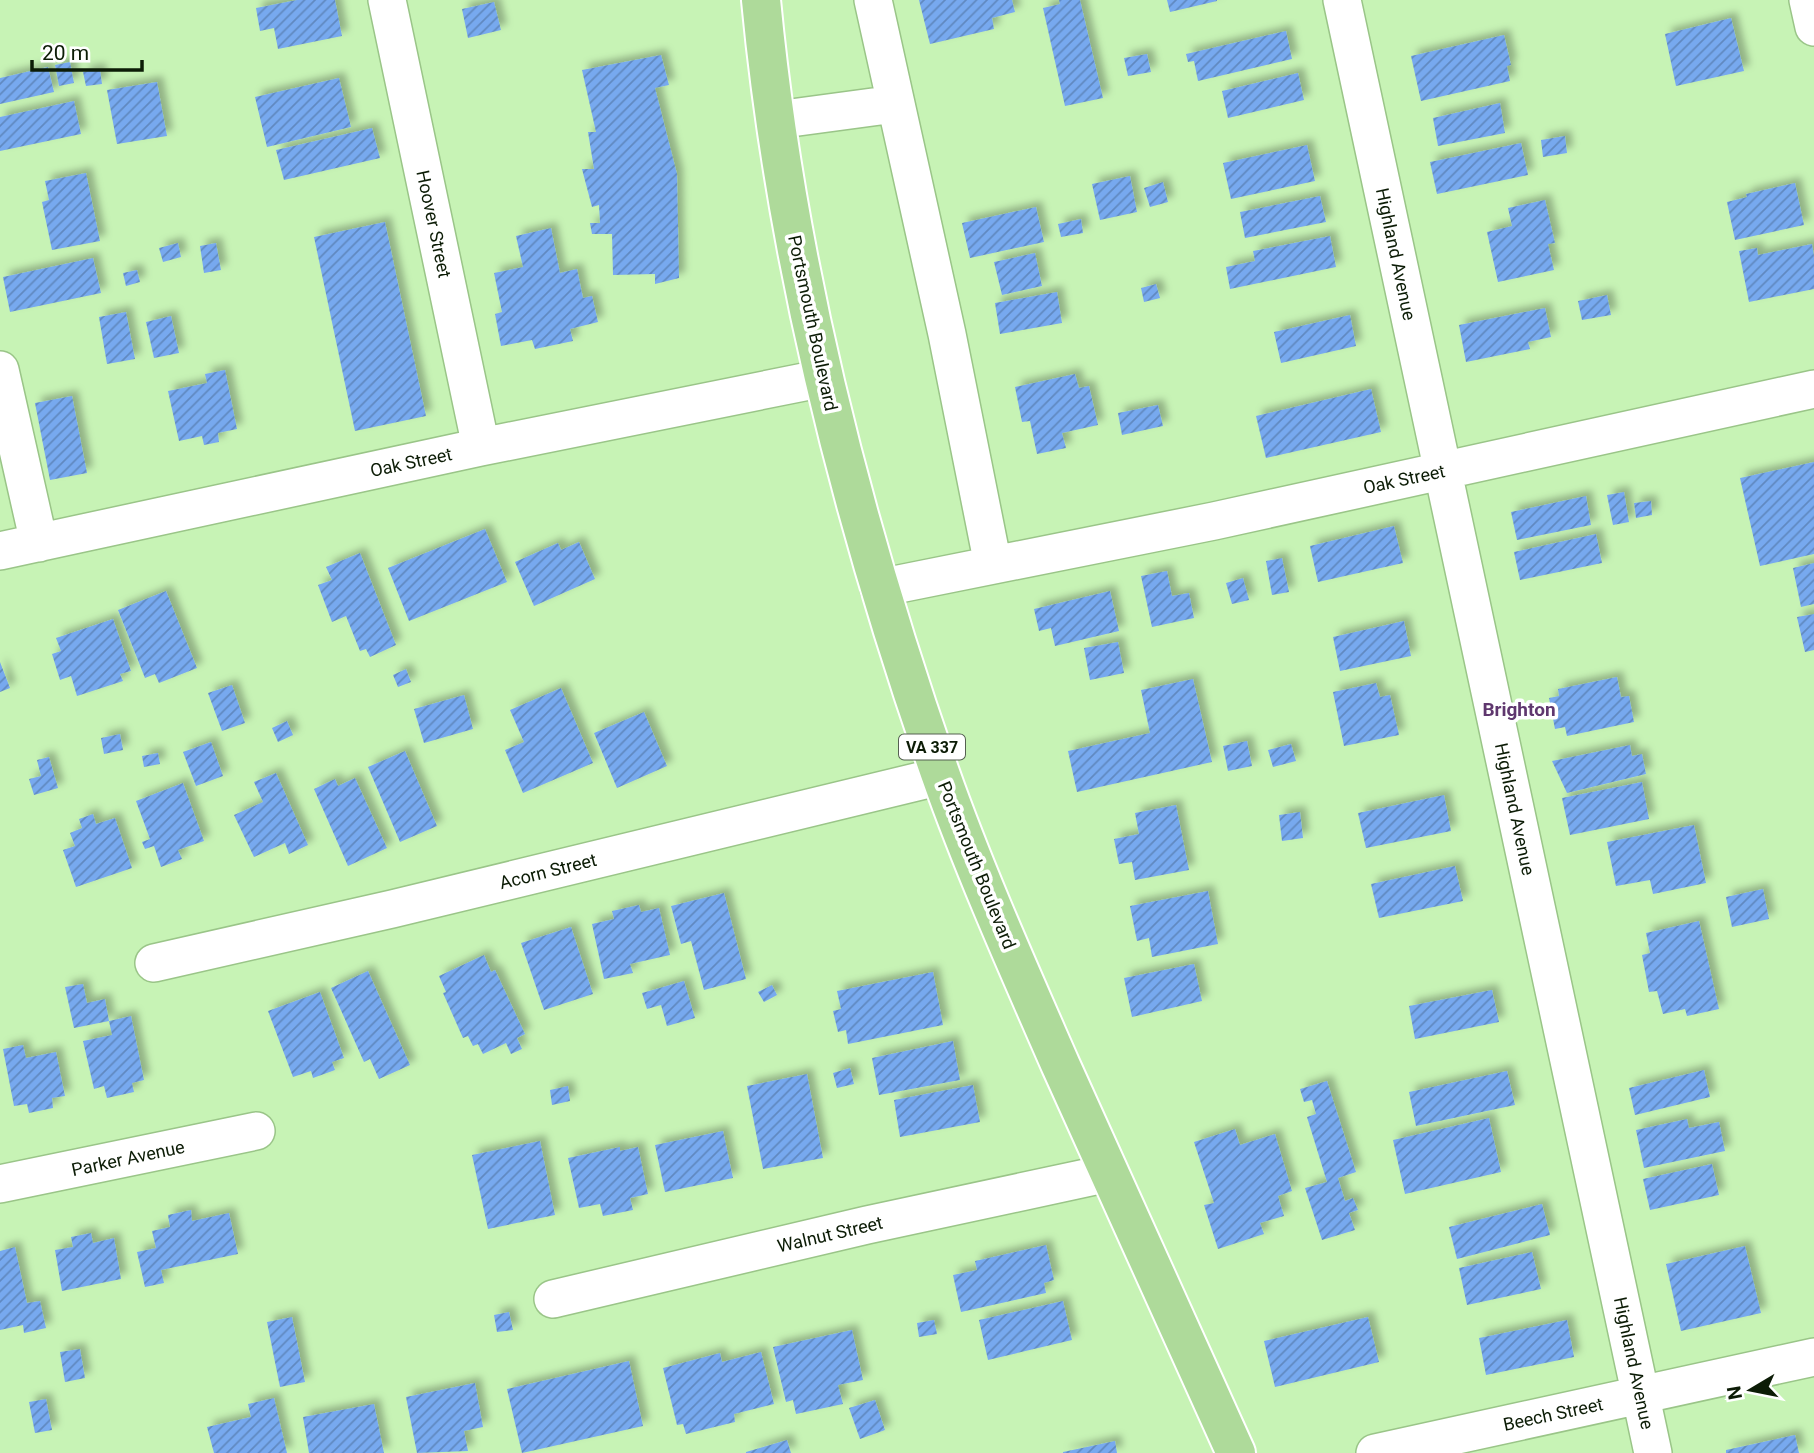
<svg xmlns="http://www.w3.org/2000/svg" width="1814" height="1453" font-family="Roboto,sans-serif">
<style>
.building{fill:url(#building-hatch);filter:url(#shadow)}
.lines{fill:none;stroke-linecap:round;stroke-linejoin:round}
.minor-casing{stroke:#9ac588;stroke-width:40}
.major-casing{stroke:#fff;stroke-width:42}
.minor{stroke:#fff;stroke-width:37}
.major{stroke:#aeda9a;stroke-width:38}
.labels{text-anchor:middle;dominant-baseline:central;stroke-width:7;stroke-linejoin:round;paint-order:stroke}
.shield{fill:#fff;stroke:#556051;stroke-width:2}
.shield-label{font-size:16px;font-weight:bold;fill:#0c1c06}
.street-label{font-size:18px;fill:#0c1c06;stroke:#fff}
.neighbourhood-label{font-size:19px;font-weight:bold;fill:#5f376e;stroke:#fff}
</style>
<defs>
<pattern id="building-hatch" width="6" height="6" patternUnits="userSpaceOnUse" patternTransform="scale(1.75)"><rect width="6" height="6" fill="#77a9ef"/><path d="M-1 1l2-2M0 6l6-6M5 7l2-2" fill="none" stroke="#6089c0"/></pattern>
<filter id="shadow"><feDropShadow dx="6" dy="-6" stdDeviation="3.5" flood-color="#0004"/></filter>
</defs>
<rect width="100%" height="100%" fill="#c7f3b5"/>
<path class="building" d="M 297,0 L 335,0 L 342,36 L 278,49 L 274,28 L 260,31 L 256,8 Z
M 919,0 L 1012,0 L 1015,12 L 992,18 L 994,29 L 930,44 Z
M 1059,0 L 1080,0 L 1103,98 L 1065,106 L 1043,8 L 1060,4 Z
M 1167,0 L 1217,0 L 1217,1 L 1170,12 Z
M 494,2 L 501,30 L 468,38 L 462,9 Z
M 1731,18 L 1744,71 L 1676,86 L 1665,34 Z
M 1286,31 L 1292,59 L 1198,81 L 1194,61 L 1188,62 L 1186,54 Z
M 1504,35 L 1511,65 L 1507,66 L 1510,81 L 1421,101 L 1411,56 Z
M 1147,54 L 1151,72 L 1128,76 L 1124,58 Z
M 661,55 L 669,85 L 655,88 L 677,174 L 679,278 L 655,284 L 655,274 L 613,275 L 612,234 L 592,234 L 590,223 L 600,223 L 599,205 L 592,207 L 582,169 L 594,169 L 588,132 L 596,132 L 582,70 Z
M 70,62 L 74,83 L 59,86 L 55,65 Z
M 48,67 L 54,92 L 0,104 L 0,78 Z
M 100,69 L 102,84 L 86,86 L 83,72 Z
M 1298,73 L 1304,100 L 1228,118 L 1222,91 Z
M 339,78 L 351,127 L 267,147 L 255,97 Z
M 157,82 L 167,136 L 117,144 L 107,90 Z
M 74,101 L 81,134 L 0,151 L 0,117 Z
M 1500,103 L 1505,133 L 1438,146 L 1433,118 Z
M 372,128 L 380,158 L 284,180 L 276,150 Z
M 1565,136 L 1567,153 L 1543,157 L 1541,140 Z
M 1521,143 L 1528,175 L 1437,194 L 1430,162 Z
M 1307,145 L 1315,181 L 1231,199 L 1223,163 Z
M 86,173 L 100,241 L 52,250 L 42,202 L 49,200 L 45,181 Z
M 1130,176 L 1137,212 L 1100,220 L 1092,184 Z
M 1163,182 L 1168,202 L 1150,207 L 1144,188 Z
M 1795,183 L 1804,225 L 1735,240 L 1727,202 L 1747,197 L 1746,194 Z
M 1320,196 L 1326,222 L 1245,238 L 1240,212 Z
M 1545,200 L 1555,243 L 1548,244 L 1554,270 L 1498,282 L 1487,232 L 1512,226 L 1508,208 Z
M 1036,207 L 1044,242 L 970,258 L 962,223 Z
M 1081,219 L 1083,233 L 1061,237 L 1058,224 Z
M 385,222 L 426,416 L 355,431 L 314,237 Z
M 551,228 L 560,273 L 577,269 L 583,298 L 592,296 L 598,322 L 570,329 L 573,341 L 535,349 L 532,340 L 501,346 L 495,314 L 502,312 L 494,273 L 523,267 L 516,236 Z
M 1330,236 L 1336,267 L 1230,289 L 1226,267 L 1255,261 L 1253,251 Z
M 178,243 L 181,257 L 163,262 L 159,248 Z
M 216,243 L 221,270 L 204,273 L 200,246 Z
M 1812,244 L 1814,256 L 1814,289 L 1749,302 L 1739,251 L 1757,248 L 1758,255 Z
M 1035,253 L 1042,286 L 1002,295 L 994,262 Z
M 93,258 L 101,293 L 10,312 L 3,277 Z
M 137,270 L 140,282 L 126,286 L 123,273 Z
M 1156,284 L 1160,298 L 1144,302 L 1141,288 Z
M 1057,292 L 1062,323 L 1000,334 L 995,303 Z
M 1607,295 L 1611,315 L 1582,320 L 1578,301 Z
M 1545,308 L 1551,337 L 1528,342 L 1530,349 L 1466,362 L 1459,325 Z
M 126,312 L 135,359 L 107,364 L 99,317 Z
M 1350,315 L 1356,346 L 1281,363 L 1274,332 Z
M 171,316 L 179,353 L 154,358 L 146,322 Z
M 225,370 L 237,429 L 218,433 L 219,442 L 204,445 L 202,436 L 179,441 L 168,391 L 207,383 L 205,374 Z
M 1075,374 L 1079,388 L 1089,386 L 1098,425 L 1062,433 L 1066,448 L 1037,454 L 1030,421 L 1022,422 L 1015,387 Z
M 1371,389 L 1381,432 L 1266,458 L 1256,416 Z
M 72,396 L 87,473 L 50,480 L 35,403 Z
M 1158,405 L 1163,426 L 1122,435 L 1118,413 Z
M 1814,462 L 1814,554 L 1760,566 L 1740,478 Z
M 1624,492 L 1629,522 L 1613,525 L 1607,495 Z
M 1586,496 L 1591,525 L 1517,540 L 1511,512 Z
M 1651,501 L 1652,515 L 1636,518 L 1634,503 Z
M 1394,526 L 1403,563 L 1318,582 L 1310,546 Z
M 485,529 L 507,582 L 409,621 L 388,568 Z
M 1596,534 L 1602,563 L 1520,580 L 1514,552 Z
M 579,542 L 595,579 L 534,606 L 515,562 L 558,543 L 561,550 Z
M 360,553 L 396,645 L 370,657 L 366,649 L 360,651 L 346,616 L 332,622 L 318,585 L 332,580 L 326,567 Z
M 1282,558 L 1289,592 L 1272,595 L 1266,561 Z
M 1814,563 L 1814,604 L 1801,607 L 1793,568 Z
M 1167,571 L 1172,596 L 1189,593 L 1194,618 L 1152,627 L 1141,576 Z
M 1243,578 L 1249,600 L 1232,604 L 1226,583 Z
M 166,591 L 197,668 L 159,683 L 155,674 L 145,678 L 118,610 Z
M 1110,591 L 1119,631 L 1055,646 L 1051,628 L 1039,631 L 1034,609 Z
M 1814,614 L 1814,650 L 1805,652 L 1797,617 Z
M 113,619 L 131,671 L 120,674 L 123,681 L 77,696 L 71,676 L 60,680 L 52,654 L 61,651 L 56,638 Z
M 1404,621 L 1411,656 L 1340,671 L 1333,637 Z
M 1118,642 L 1124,673 L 1090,680 L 1084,648 Z
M 0,662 L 10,688 L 0,692 Z
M 406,669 L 411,682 L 398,687 L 393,675 Z
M 1617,677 L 1621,697 L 1629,696 L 1634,722 L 1567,736 L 1565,727 L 1555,729 L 1549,698 L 1559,696 L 1558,689 Z
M 1193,679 L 1212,762 L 1077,792 L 1068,751 L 1150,733 L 1141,690 Z
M 1376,683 L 1380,697 L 1390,695 L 1399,735 L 1344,746 L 1333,692 Z
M 232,685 L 245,723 L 222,731 L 208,693 Z
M 561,688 L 593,763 L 523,793 L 505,750 L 524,742 L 510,710 Z
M 464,695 L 473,729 L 424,743 L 414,709 Z
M 644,712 L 667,766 L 617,788 L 594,733 Z
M 287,721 L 293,735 L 278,742 L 272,728 Z
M 120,734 L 123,750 L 104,754 L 101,738 Z
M 1247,741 L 1252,766 L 1228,771 L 1223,746 Z
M 211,742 L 223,776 L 196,786 L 183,752 Z
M 1291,744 L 1296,761 L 1273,767 L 1268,750 Z
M 1630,745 L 1632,756 L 1642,754 L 1646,774 L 1567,793 L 1552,761 Z
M 405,751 L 437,826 L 400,842 L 368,767 Z
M 158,753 L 160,764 L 144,767 L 142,756 Z
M 49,757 L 58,788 L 34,795 L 29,779 L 41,776 L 37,760 Z
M 276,773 L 308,845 L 289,854 L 285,843 L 254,857 L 234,815 L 263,802 L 254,782 Z
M 355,778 L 387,848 L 348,866 L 314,789 L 335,779 L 338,786 Z
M 1642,782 L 1649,819 L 1570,835 L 1562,798 Z
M 183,783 L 204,841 L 178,850 L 182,859 L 161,867 L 154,846 L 145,849 L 142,842 L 150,839 L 136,801 Z
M 1444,795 L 1451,831 L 1366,848 L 1358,813 Z
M 1176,805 L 1189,870 L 1135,880 L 1132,862 L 1119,864 L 1114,839 L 1139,834 L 1135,813 Z
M 1300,812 L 1303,838 L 1282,841 L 1279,815 Z
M 93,814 L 96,824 L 115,818 L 132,868 L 76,887 L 63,850 L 75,846 L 70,833 L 82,828 L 79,819 Z
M 1694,825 L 1706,883 L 1653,894 L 1650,880 L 1616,886 L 1607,842 Z
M 1455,866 L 1463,901 L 1379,918 L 1371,884 Z
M 1763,889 L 1769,919 L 1732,927 L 1726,897 Z
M 1208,891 L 1218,944 L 1152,957 L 1149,938 L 1137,941 L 1130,906 Z
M 724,893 L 746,979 L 704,990 L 691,941 L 681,944 L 671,906 Z
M 639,905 L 641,912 L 659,908 L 670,955 L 630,964 L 633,973 L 604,979 L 592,924 L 614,919 L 612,911 Z
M 1699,921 L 1719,1009 L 1687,1016 L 1685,1009 L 1663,1014 L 1657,991 L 1649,992 L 1642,955 L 1650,953 L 1646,933 Z
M 571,927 L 593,994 L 544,1010 L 521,943 Z
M 484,955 L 491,972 L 495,970 L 525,1034 L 517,1038 L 522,1049 L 511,1054 L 506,1043 L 483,1054 L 478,1044 L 473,1046 L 468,1036 L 463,1038 L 443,993 L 446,992 L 439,976 Z
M 1194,964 L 1202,1001 L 1132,1017 L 1124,978 Z
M 368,971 L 410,1065 L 379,1079 L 370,1059 L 364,1062 L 331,988 Z
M 933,972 L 943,1025 L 848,1044 L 846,1030 L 838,1032 L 833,1011 L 841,1009 L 837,991 Z
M 684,981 L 695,1018 L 667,1026 L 661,1005 L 647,1009 L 642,993 Z
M 83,984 L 87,1003 L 105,999 L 109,1021 L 131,1016 L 144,1080 L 132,1083 L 134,1092 L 107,1098 L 104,1086 L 94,1089 L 83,1041 L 112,1035 L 109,1021 L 74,1028 L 65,987 Z
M 772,985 L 777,995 L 764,1002 L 758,992 Z
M 1492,990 L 1499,1022 L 1415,1039 L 1409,1006 Z
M 320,992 L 344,1058 L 332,1062 L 335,1070 L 313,1078 L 311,1071 L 293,1077 L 268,1011 Z
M 953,1041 L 960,1080 L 879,1095 L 872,1058 Z
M 23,1045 L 26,1058 L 56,1052 L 65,1096 L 52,1098 L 53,1108 L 29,1113 L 27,1104 L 14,1106 L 3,1049 Z
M 850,1068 L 854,1084 L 837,1088 L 833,1073 Z
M 1704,1070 L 1710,1097 L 1635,1115 L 1629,1088 Z
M 1507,1071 L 1515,1105 L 1416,1126 L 1409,1092 Z
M 807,1074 L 823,1158 L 763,1169 L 747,1086 Z
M 1327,1081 L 1356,1172 L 1338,1178 L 1345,1201 L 1353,1198 L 1358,1210 L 1349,1213 L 1355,1230 L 1322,1240 L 1305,1188 L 1327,1182 L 1307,1117 L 1316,1114 L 1312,1100 L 1304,1102 L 1300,1089 Z
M 973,1085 L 980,1122 L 900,1137 L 894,1100 Z
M 568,1086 L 570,1101 L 552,1105 L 550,1090 Z
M 1489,1118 L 1501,1172 L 1405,1194 L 1393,1140 Z
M 1687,1119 L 1689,1128 L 1719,1122 L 1725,1151 L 1644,1168 L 1636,1130 Z
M 1235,1129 L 1240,1145 L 1275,1134 L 1292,1191 L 1278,1196 L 1284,1216 L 1260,1223 L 1264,1234 L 1218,1249 L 1204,1205 L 1214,1203 L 1194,1142 Z
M 723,1131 L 733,1178 L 665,1192 L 655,1145 Z
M 540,1141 L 555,1215 L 488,1229 L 472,1155 Z
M 620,1147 L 620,1151 L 638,1147 L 648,1194 L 630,1198 L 633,1210 L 603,1216 L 600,1204 L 579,1208 L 568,1158 Z
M 1712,1164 L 1719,1195 L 1650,1210 L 1643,1179 Z
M 1542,1204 L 1550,1235 L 1457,1259 L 1449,1227 Z
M 191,1210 L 192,1221 L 229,1213 L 238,1254 L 161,1270 L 164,1283 L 145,1287 L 137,1252 L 156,1248 L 152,1231 L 170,1227 L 168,1215 Z
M 91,1233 L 93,1243 L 114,1238 L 121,1279 L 62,1291 L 55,1250 L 73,1247 L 71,1237 Z
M 1046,1245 L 1054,1280 L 1044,1283 L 1046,1293 L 961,1312 L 953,1275 L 977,1270 L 975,1261 Z
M 1745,1246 L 1761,1313 L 1681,1331 L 1666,1264 Z
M 15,1247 L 27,1303 L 40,1301 L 46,1328 L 24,1333 L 23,1325 L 0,1330 L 0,1251 Z
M 1532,1252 L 1541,1289 L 1467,1305 L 1459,1268 Z
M 1063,1301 L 1072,1340 L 988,1360 L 979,1320 Z
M 509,1312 L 513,1330 L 497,1332 L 494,1315 Z
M 292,1317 L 305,1382 L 280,1387 L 267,1322 Z
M 1368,1317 L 1379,1362 L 1275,1387 L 1264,1341 Z
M 934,1320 L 937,1334 L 919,1337 L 917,1323 Z
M 1567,1320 L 1574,1357 L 1486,1375 L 1479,1338 Z
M 852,1330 L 863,1380 L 838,1385 L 843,1404 L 796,1414 L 793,1400 L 786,1402 L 773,1347 Z
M 80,1349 L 85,1378 L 65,1382 L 60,1352 Z
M 761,1352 L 774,1404 L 734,1414 L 735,1422 L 686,1434 L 683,1424 L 677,1425 L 663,1368 L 720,1353 L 722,1362 Z
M 629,1361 L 643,1426 L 522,1453 L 507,1389 Z
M 475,1383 L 483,1427 L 464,1431 L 468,1451 L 417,1453 L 406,1397 Z
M 274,1398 L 287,1453 L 214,1453 L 207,1427 L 251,1417 L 248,1404 Z
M 46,1399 L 52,1430 L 35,1433 L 29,1402 Z
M 875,1400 L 885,1430 L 860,1439 L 849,1408 Z
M 374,1404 L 384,1453 L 309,1453 L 303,1417 Z
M 1795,1435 L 1799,1453 L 1726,1453 L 1726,1450 Z
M 787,1440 L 791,1453 L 746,1453 L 746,1452 Z
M 1115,1441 L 1117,1453 L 1063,1453 L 1063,1452 Z"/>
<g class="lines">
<g class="minor-casing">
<path id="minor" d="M 387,0 L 481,447
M 873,0 L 947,334 L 993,565
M 1342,0 L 1653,1453
M 1808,0 L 1814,27
M 776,120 L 895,104
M 0,370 L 39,543
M 0,551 L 481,447 L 824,378
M 879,588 L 1214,521 L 1814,389
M 154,963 L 392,909 L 941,776
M 0,1184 L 256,1131
M 553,1299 L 867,1225 L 1109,1173
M 1375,1453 L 1814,1357"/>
</g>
<g class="major-casing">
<path id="major" d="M 761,0 C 786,264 853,524 940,773 C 975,872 1019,970 1061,1066 C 1118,1195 1177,1324 1236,1453"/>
</g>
<use href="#minor" class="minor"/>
<use href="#major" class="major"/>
</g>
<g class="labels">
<rect class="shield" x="899" y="734.5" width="66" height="25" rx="5"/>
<g class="shield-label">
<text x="932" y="747">VA 337</text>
</g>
<g class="street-label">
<text transform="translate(434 224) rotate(78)">Hoover Street</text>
<text transform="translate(1396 254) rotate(78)">Highland Avenue</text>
<text transform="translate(813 323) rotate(78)">Portsmouth Boulevard</text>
<text transform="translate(411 462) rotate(-12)">Oak Street</text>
<text transform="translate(1404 479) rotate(-12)">Oak Street</text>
<text transform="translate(1515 809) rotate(78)">Highland Avenue</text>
<text transform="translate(977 865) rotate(68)">Portsmouth Boulevard</text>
<text transform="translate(548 871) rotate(-14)">Acorn Street</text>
<text transform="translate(128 1158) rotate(-12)">Parker Avenue</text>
<text transform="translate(830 1234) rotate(-13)">Walnut Street</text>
<text transform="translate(1634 1363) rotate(78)">Highland Avenue</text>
<text transform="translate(1553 1414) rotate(-12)">Beech Street</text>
</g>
<g class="neighbourhood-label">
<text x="1519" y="709">Brighton</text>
</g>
</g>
<g transform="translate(1751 1390) rotate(260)" stroke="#ffffff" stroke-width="5" paint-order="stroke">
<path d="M0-5L12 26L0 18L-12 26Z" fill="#0c1c06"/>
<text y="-10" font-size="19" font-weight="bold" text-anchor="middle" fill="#0c1c06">N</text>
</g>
<path d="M32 60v10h110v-10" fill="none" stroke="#0c1c06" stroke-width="3.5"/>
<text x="42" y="60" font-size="21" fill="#0c1c06" stroke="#ffffff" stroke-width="5" paint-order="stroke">20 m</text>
</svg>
